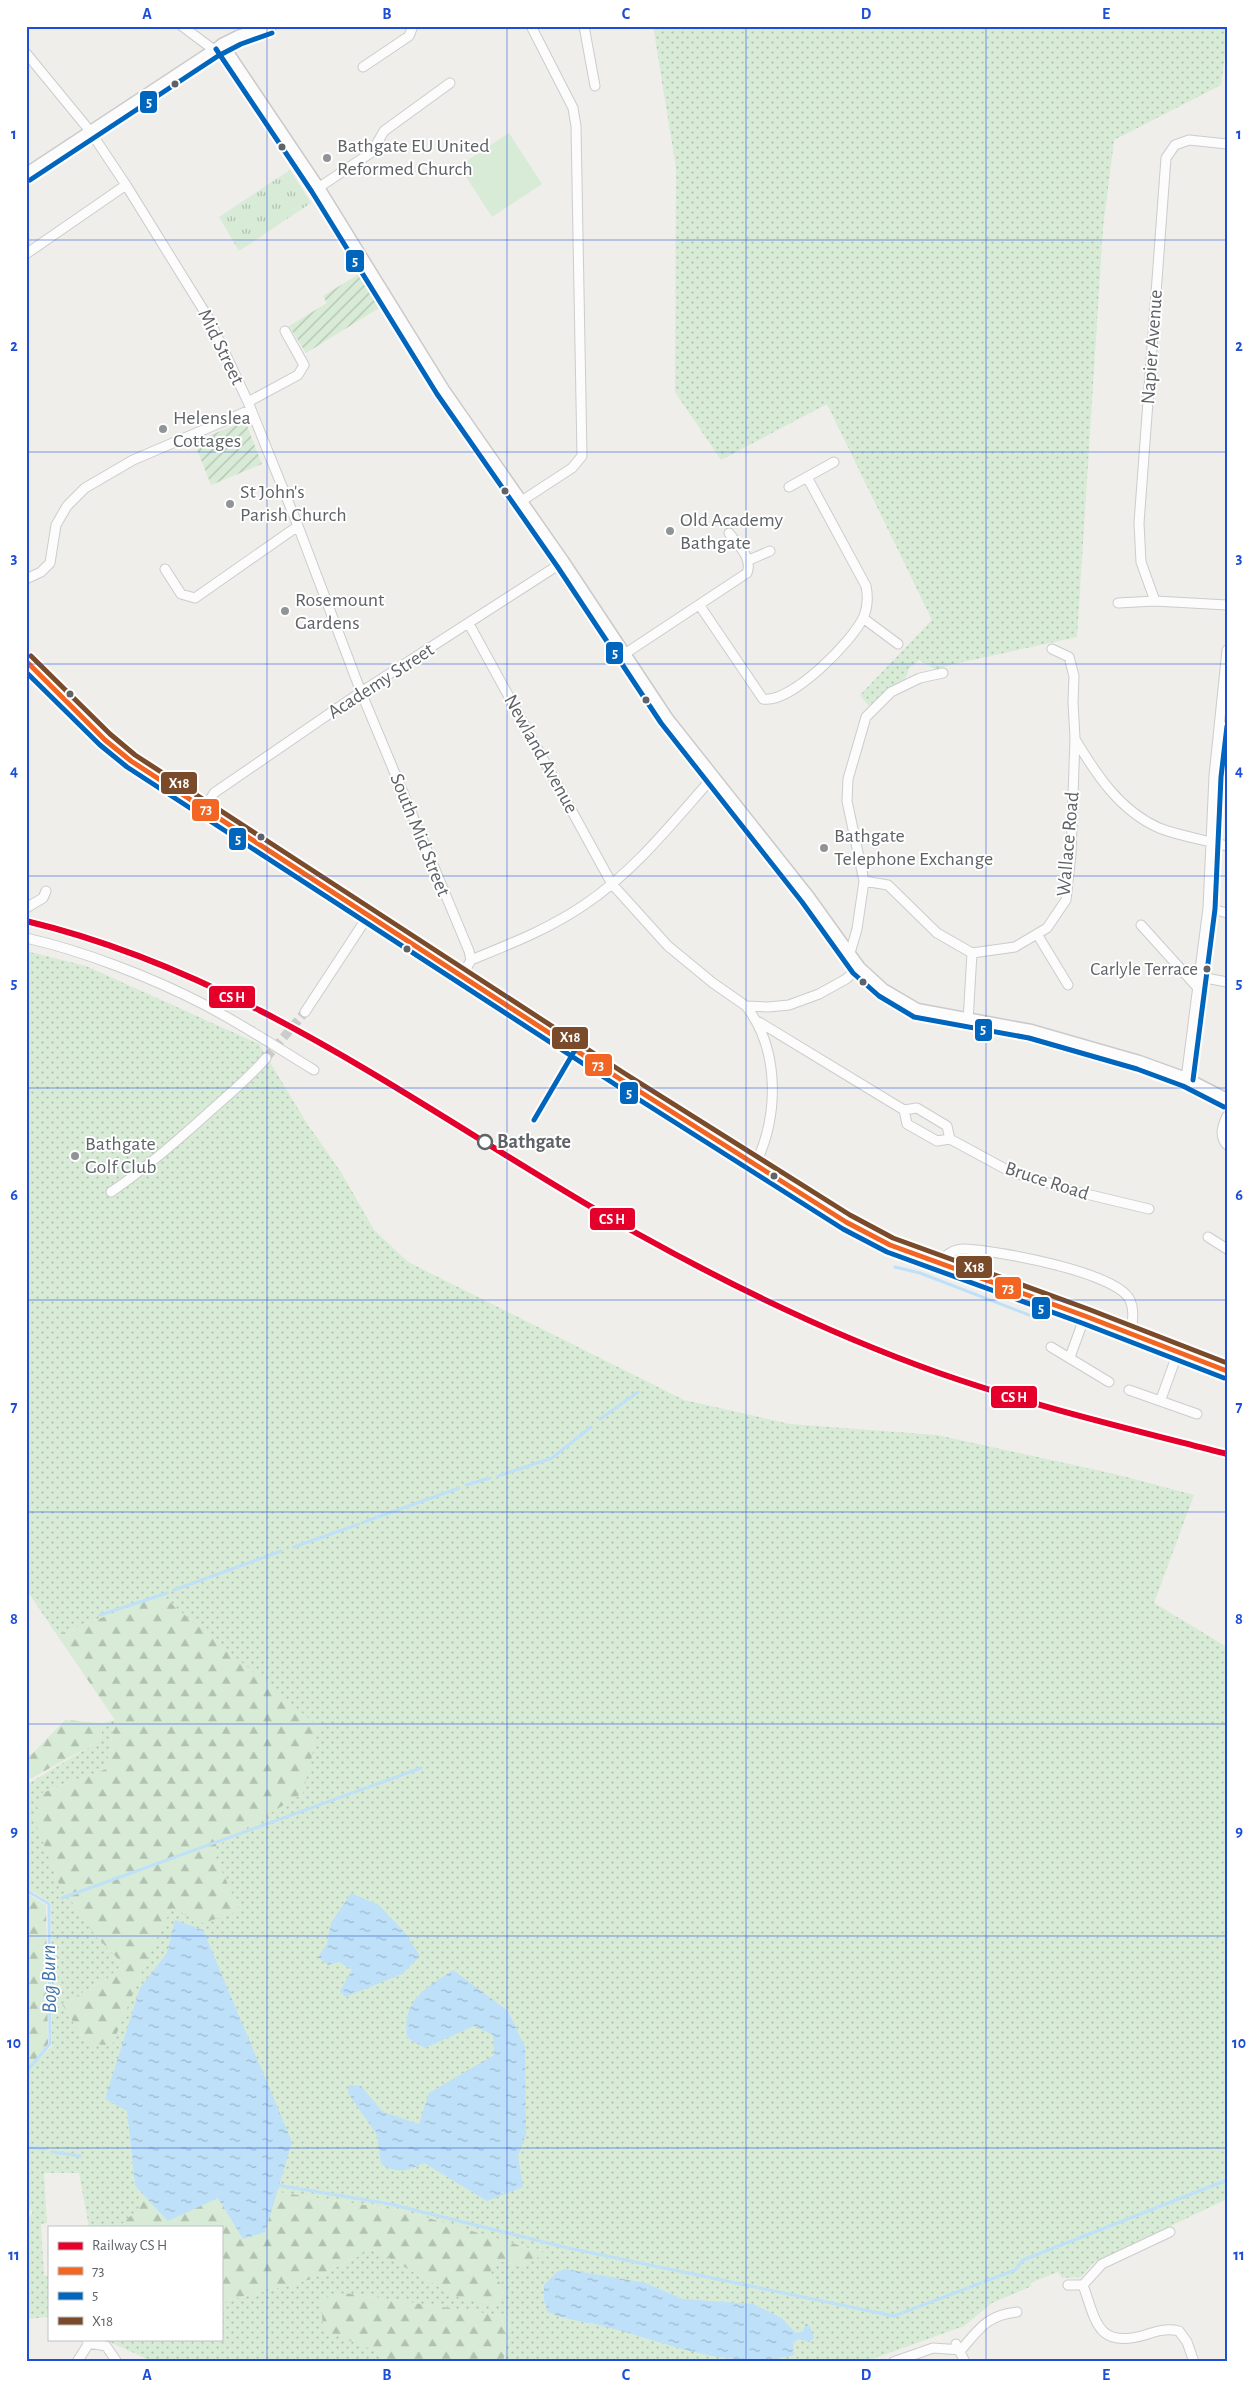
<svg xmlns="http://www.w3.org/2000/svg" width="1253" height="2388" font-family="'Alegreya Sans',sans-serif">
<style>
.grass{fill:url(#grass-dots);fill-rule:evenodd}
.forest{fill:url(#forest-firs)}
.park{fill:url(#park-tufts)}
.garden{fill:url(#garden-furrows)}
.pitch{fill:#d8ebd6}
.water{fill:url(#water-ripples)}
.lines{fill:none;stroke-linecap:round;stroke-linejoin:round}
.stream{stroke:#bfe0f9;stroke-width:3}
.minor-tunnel{stroke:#cbcbca;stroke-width:9;stroke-dasharray:9 4.5;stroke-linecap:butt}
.minor-casing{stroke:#cbcccc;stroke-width:11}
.tertiary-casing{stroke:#cbcccc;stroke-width:14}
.secondary-casing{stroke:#cacacb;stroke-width:15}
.primary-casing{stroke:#d7ceb8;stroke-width:18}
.minor{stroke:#fdfcfc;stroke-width:9}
.tertiary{stroke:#fdfcfc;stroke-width:11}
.secondary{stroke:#fdfcfc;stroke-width:12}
.primary{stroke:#f4f2e9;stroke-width:15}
.bus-1-casing{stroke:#fff;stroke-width:9}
.bus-2-casing{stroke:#fff;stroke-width:9}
.bus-3-casing{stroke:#fff;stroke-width:9}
.bus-1{stroke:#f26522;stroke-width:5}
.bus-2{stroke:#0065bd;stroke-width:5}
.bus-3{stroke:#7a4b2a;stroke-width:5}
.rail-1-casing{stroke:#fff;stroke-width:10}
.rail-1{stroke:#e4002b;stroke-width:6}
.grid{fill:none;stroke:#1d4ed8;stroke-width:1;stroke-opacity:0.55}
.bus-dot{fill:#5f6368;stroke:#fff;stroke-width:2}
.poi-dot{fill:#919496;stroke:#fff;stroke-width:2}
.stop-dot{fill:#fff;stroke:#5f6368;stroke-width:2.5}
.labels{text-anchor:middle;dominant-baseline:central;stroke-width:4;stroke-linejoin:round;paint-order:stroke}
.bus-label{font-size:19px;fill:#5f6368;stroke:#fff;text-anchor:end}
.poi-label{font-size:20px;fill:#5f6368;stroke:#fff;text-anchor:start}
.street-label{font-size:20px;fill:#5f6368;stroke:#fff}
.stop-label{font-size:20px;font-weight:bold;fill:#5f6368;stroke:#fff;text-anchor:start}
.water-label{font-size:21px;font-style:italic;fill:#4174aa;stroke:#fff}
.line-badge{stroke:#fff;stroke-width:2}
.badge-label{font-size:14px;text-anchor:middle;font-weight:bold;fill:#fff}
.neatline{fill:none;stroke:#1d4ed8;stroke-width:2}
.grid-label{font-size:16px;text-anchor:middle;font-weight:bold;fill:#1d4ed8}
</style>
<defs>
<pattern id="grass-dots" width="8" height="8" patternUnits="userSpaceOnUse" patternTransform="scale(1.25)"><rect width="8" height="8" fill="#d8ebd6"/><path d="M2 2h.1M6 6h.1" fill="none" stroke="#b2c2b1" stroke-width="1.8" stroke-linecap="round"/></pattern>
<pattern id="forest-firs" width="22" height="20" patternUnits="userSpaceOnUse" patternTransform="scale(1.25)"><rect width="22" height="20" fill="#d8ebd6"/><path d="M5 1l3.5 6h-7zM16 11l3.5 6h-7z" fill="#b2c2b1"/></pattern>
<pattern id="park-tufts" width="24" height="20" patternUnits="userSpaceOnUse" patternTransform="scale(1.25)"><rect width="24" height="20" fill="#d8ebd6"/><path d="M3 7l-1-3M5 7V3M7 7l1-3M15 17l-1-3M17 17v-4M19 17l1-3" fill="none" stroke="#b2c2b1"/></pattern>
<pattern id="garden-furrows" width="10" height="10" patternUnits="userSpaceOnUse" patternTransform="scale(1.25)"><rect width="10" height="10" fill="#d8ebd6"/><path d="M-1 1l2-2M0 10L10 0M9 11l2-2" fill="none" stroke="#b2c2b1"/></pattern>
<pattern id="water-ripples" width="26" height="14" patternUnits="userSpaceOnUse" patternTransform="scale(1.25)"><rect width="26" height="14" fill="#bfe0f9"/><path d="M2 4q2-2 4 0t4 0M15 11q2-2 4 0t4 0" fill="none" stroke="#9eb9cd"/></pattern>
</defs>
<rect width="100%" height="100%" fill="#efeeea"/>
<path class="grass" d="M 653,26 L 1227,26 L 1227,55 L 1225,55 L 1221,85 L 1114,140 L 1103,228 L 1077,637 L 949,665 L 937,670 L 919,660 L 909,668 L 905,680 L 887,689 L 869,706 L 860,695 L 932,620 L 827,404 L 721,460 L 675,392 L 676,168 Z
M 26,951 L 86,966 L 259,1044 L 308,1125 L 341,1172 L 374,1230 L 408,1262 L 684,1400 L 790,1424 L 937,1435 L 1119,1475 L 1194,1495 L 1154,1603 L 1227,1647 L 1227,2199 L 1093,2263 L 1081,2277 L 1062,2278 L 1058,2272 L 1030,2283 L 1032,2286 L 992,2303 L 964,2326 L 864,2362 L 503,2362 L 511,2317 L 345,2293 L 323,2329 L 381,2353 L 383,2362 L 154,2362 L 103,2339 L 221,2339 L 221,2305 L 233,2299 L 312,2279 L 373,2249 L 455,2296 L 491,2273 L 494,2260 L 523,2266 L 544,2253 L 405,2211 L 136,2171 L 127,2111 L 135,2186 L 139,2191 L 141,2206 L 119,2227 L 89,2227 L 79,2173 L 44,2173 L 47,2223 L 41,2224 L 44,2276 L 49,2276 L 49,2317 L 26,2319 L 26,2221 L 33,2212 L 26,2207 L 26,2072 L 52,2046 L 51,1903 L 26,1887 L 26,1785 L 96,1743 L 101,1737 L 103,1723 L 115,1720 L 106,1769 L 42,1793 L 94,1934 L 123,1964 L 107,1979 L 62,2004 L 87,2044 L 150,1952 L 172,1907 L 203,1923 L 211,1849 L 303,1793 L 162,1595 L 57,1635 L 26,1589 ZM 646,2283 L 683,2299 L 782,2318 L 796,2333 L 803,2331 L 806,2323 L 803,2341 L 799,2339 L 793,2343 L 603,2326 L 558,2317 Z"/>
<path class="forest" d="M 161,1595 L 319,1727 L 303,1793 L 212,1849 L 240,1911 L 203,1923 L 172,1908 L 150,1952 L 112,2045 L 87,2044 L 62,2004 L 107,1979 L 123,1964 L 94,1934 L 58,1882 L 33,1816 L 42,1793 L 106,1769 L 115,1720 L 57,1635 Z
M 65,1720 L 103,1723 L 101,1737 L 96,1743 L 26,1781 L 26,1756 L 32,1754 Z
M 26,1893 L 46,1905 L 48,2044 L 26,2071 Z
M 136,2171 L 405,2211 L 545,2253 L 523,2266 L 494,2260 L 491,2273 L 506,2290 L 494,2307 L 455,2296 L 373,2249 L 312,2279 L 233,2299 L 221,2305 L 221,2227 L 119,2227 L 141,2206 Z
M 345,2293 L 511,2317 L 503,2362 L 383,2362 L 381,2353 L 323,2330 L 321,2299 Z"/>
<path class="park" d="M 290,170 L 311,203 L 239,251 L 219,217 Z"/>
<path class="garden" d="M 359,274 L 379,308 L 306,353 L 289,326 L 327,303 L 323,296 Z
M 245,421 L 262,464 L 211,485 L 194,442 Z"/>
<path class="pitch" d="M 509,133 L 542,184 L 492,217 L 459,166 Z"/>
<path class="water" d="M 351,1893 L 379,1905 L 406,1934 L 420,1956 L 402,1974 L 345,1997 L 340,1991 L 352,1970 L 339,1962 L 328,1965 L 318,1957 L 327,1944 L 331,1923 Z
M 175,1920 L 203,1930 L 292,2142 L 265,2232 L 243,2239 L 218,2198 L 168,2221 L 135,2186 L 127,2111 L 105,2099 L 140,1988 L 167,1953 Z
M 453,1970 L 508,2011 L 525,2047 L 526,2134 L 518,2156 L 523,2187 L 487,2201 L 424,2163 C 407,2171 398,2174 381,2164 L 377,2135 L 348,2093 L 349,2085 L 361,2086 L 383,2112 L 419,2124 L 429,2093 L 494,2055 L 493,2035 L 474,2026 L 425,2048 L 407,2038 C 402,1999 425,1989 453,1970 Z
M 565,2269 L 646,2283 L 683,2299 L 753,2304 L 782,2318 L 796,2333 L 803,2331 L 806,2323 L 810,2327 L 814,2337 L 810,2342 L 799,2339 L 793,2343 L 794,2355 C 729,2372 666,2342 603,2326 C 585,2322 565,2320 548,2312 L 544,2301 L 544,2285 L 557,2272 Z"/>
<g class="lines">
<path class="stream" d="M 895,1267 L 920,1273 L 1042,1320
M 600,1419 L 638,1392
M 498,1476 L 552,1458 L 591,1427
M 466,1485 L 490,1478
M 364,1522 L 459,1488
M 294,1547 L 359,1524
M 174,1590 L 281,1551
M 100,1615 L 167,1593
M 26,1890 L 49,1904 L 50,2044 L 26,2072
M 62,1898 L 421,1768
M 26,2147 L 45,2149
M 52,2152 L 80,2156
M 277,2185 L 390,2204 L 568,2248 L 894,2316 L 1015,2270 L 1023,2260 L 1227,2180"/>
<path class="minor-tunnel" d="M 266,1058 L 305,1012"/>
<g class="minor-casing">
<path id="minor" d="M 182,26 L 214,50
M 584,26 L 595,86
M 26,53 L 90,131 L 126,185 L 209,319 L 248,402 L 298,526 L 361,692 L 469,951 L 471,960 L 462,976
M 363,67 L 409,36 L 413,26
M 318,188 L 372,152 L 384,131 L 450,83
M 26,254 L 126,185
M 248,402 L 298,375 L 304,365 L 285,331
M 789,487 L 834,462
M 520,502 L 572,468 L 582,456 L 576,126 L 573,108 L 531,26
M 749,560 L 770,551
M 165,569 L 181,594 L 195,598 L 298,526
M 26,579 L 41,572 L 50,563 L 56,525 L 67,506 L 85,488 L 133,460 L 250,410
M 1155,601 L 1141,562 L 1139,523 L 1166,158 L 1175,145 L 1189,140 L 1227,144
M 1118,603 L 1155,601 L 1227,605
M 700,606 L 763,699 C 791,704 854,640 864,616 C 868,606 868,596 866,586 L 807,477
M 863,618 L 898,644
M 469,624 L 612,884 L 668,946 L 713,983 L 746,1006 L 768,1007 L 789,1005 L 819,994 L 846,979 L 859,968
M 623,655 L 747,573 C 753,558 738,545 729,533
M 1075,739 C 1096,774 1119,810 1159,828 C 1180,836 1205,840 1227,846
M 1214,776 L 1227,778
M 205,808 L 214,793 L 361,692 L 563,562
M 864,881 L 888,885 L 937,933 L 972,953
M 26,908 L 43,898 L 46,891
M 1208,908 L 1227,913
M 1141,925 L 1198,988
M 1037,934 L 1068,985
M 26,938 C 84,951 153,978 205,1005 C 243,1025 278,1048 314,1070
M 850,953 L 857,929 L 864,881 L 847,801 L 848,779 L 866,717 L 891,692 L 920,678 L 943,673
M 471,960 C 510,944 549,929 584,905 C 635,871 673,822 713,777
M 1200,977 L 1227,982
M 746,1006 C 780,1050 779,1116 755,1165
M 305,1012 L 368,916
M 968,1021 L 972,953 L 1015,947 L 1047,928 L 1066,900 L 1071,854 L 1075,738 L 1073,702 L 1074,676 L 1069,657 L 1052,649
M 759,1022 L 904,1110 L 917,1108 L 947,1126 L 950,1139 L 1009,1171 L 1078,1192 L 1149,1209
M 1186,1079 L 1208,908 L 1214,776 L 1227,650
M 904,1110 L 907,1124 L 937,1141 L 950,1139
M 1227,1116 C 1222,1127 1219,1136 1227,1145
M 111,1192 C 145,1169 176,1142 207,1114 C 227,1096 248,1079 266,1058
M 1208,1237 L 1227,1249
M 938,1263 C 946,1255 953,1249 964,1249 C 995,1250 1117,1272 1130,1300 C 1135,1311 1132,1322 1131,1334
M 1051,1347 L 1109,1382
M 1070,1357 L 1085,1316
M 1129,1390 L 1197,1414
M 1161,1399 L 1178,1352
M 1068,2285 L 1083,2285 L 1102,2264 L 1170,2232
M 1083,2285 C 1096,2321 1097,2349 1145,2335 C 1157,2331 1166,2328 1179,2331 L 1187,2342 L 1194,2362
M 89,2343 L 106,2346 L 117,2362
M 956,2344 L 965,2362
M 77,2362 L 89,2343 L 86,2339
M 893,2362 L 933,2348 L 961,2350 C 979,2329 987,2315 1017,2312"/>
</g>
<g class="tertiary-casing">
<path id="tertiary" d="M 26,174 L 222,45"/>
</g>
<g class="secondary-casing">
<path id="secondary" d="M 270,26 L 238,37 L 222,45 L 318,188 L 443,390 L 563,562 L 667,719 L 808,897 L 859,968 L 883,990 L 917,1010 L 1031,1031 L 1139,1062 L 1186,1079 L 1227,1100"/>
</g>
<g class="primary-casing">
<path id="primary" d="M 26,661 L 105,740 L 131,761 L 205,808 L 620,1079 L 846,1222 L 890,1245 L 1085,1316 L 1227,1371"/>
</g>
<use href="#minor" class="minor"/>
<use href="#tertiary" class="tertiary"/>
<use href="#secondary" class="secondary"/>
<use href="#primary" class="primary"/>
<g class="bus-1-casing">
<path id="bus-1" d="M 26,661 L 105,740 L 131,761 L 620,1079 L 846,1222 L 890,1245 L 1085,1316 L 1227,1371"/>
</g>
<g class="bus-2-casing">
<path id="bus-2" d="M 216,49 L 312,192 L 437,394 L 557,566 L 661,723 L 802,902 L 853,973 L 879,996 L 914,1017 L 1029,1038 L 1137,1069 L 1183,1086 L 1224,1107
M 30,180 L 218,56 L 241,44 L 272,33
M 26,672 L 100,745 L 127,767 L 616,1085 L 843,1229 L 887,1252 L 1082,1323 L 1224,1378
M 1193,1080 L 1215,909 L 1221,777 L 1227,726
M 534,1120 L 575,1050"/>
</g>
<g class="bus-3-casing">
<path id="bus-3" d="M 31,656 L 110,734 L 135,755 L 624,1073 L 850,1215 L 893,1238 L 1088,1309 L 1227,1363"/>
</g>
<use href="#bus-1" class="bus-1"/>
<use href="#bus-2" class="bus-2"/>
<use href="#bus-3" class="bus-3"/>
<g class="rail-1-casing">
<path id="rail-1" d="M 26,921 C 254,975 438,1122 638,1234 C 735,1288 835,1336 939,1373 C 1033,1406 1130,1429 1227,1454"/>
</g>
<use href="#rail-1" class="rail-1"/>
</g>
<path class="grid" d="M 267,26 L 267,2362M 507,26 L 507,2362M 746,26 L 746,2362M 986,26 L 986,2362M 26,240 L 1227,240M 26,452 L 1227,452M 26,664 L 1227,664M 26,876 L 1227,876M 26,1088 L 1227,1088M 26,1300 L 1227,1300M 26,1512 L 1227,1512M 26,1724 L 1227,1724M 26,1936 L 1227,1936M 26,2148 L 1227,2148"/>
<g class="bus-dot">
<circle cx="175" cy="84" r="4.5"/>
<circle cx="282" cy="147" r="4.5"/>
<circle cx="505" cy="491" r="4.5"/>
<circle cx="70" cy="694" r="4.5"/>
<circle cx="646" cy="700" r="4.5"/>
<circle cx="261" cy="837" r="4.5"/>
<circle cx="407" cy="949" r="4.5"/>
<circle cx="1207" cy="969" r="4.5"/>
<circle cx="863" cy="982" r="4.5"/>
<circle cx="774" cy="1176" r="4.5"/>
</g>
<g class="poi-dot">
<circle cx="327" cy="158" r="5"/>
<circle cx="163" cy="429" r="5"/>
<circle cx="230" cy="504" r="5"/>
<circle cx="670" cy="531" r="5"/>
<circle cx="285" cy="611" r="5"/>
<circle cx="824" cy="848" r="5"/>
<circle cx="75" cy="1156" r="5"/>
</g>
<circle class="stop-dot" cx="485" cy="1142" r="7"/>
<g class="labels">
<g class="bus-label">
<text x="1198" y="969">Carlyle Terrace</text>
</g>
<g class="poi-label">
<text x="337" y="146">Bathgate EU United<tspan x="337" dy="23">Reformed Church</tspan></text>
<text x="173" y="418">Helenslea<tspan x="173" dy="23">Cottages</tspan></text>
<text x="240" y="492">St John's<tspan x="240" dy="23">Parish Church</tspan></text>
<text x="680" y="520">Old Academy<tspan x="680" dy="23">Bathgate</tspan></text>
<text x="295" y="600">Rosemount<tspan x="295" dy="23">Gardens</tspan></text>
<text x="834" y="836">Bathgate<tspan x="834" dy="23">Telephone Exchange</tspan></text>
<text x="85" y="1144">Bathgate<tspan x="85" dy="23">Golf Club</tspan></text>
</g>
<g class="street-label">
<text transform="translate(221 347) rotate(64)">Mid Street</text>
<text transform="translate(1152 347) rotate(-86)">Napier Avenue</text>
<text transform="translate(381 681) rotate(-33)">Academy Street</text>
<text transform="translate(541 754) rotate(61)">Newland Avenue</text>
<text transform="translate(420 835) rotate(68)">South Mid Street</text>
<text transform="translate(1068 844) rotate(-85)">Wallace Road</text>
<text transform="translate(1047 1181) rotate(18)">Bruce Road</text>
</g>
<g class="stop-label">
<text x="497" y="1142">Bathgate</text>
</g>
<g class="water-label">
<text transform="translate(49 1979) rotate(-91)">Bog Burn</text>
</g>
</g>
<g class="line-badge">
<rect x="139" y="90" width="19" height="24" rx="5" fill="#0065bd"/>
<rect x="345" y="249" width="20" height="24" rx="5" fill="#0065bd"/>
<rect x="605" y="641" width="19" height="24" rx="5" fill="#0065bd"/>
<rect x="160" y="771" width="38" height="24" rx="5" fill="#7a4b2a"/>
<rect x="191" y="798" width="29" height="24" rx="5" fill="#f26522"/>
<rect x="228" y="827" width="19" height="24" rx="5" fill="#0065bd"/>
<rect x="208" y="985" width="48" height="24" rx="5" fill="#e4002b"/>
<rect x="974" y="1018" width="19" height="24" rx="5" fill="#0065bd"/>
<rect x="551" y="1026" width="38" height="24" rx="5" fill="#7a4b2a"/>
<rect x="584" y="1053" width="29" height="24" rx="5" fill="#f26522"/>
<rect x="619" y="1081" width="20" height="24" rx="5" fill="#0065bd"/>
<rect x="589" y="1207" width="47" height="24" rx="5" fill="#e4002b"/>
<rect x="955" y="1255" width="38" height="24" rx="5" fill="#7a4b2a"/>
<rect x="994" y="1276" width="28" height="24" rx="5" fill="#f26522"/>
<rect x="1031" y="1296" width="20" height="24" rx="5" fill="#0065bd"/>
<rect x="990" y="1385" width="48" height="24" rx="5" fill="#e4002b"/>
</g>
<g class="badge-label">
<text x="149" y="107">5</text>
<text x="355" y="266">5</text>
<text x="615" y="658">5</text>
<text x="179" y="788">X18</text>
<text x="206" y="814">73</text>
<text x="238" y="844">5</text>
<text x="232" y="1002">CS H</text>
<text x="983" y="1034">5</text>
<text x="570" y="1042">X18</text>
<text x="598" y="1070">73</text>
<text x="629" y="1098">5</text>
<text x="612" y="1224">CS H</text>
<text x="974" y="1272">X18</text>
<text x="1008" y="1293">73</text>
<text x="1041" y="1313">5</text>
<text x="1014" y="1402">CS H</text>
</g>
<rect width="1253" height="2388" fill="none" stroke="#ffffff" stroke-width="55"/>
<rect x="48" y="2226" width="175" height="115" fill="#ffffff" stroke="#bfc1c3"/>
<rect x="58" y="2242" width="25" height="8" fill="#e4002b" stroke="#bfc1c3"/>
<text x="92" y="2250" font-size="15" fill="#5f6368">Railway CS H</text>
<rect x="58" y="2267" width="25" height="8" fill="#f26522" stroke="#bfc1c3"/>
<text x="92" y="2276" font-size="15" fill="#5f6368">73</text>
<rect x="58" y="2292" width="25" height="8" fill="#0065bd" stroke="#bfc1c3"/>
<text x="92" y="2300" font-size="15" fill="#5f6368">5</text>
<rect x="58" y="2317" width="25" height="8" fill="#7a4b2a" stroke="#bfc1c3"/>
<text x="92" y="2326" font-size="15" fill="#5f6368">X18</text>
<rect x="28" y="28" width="1198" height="2332" class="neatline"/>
<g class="grid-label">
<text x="147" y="19">A</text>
<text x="387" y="19">B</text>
<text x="626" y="19">C</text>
<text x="866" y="19">D</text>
<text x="1106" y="19">E</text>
<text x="14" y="139">1</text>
<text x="1239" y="139">1</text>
<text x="14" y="351">2</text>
<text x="1239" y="351">2</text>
<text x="14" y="563">3</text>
<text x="1239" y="563">3</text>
<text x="14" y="776">4</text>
<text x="1239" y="776">4</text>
<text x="14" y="988">5</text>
<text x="1239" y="988">5</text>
<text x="14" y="1200">6</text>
<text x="1239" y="1200">6</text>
<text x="14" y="1412">7</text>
<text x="1239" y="1412">7</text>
<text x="14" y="1624">8</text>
<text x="1239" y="1624">8</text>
<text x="14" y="1836">9</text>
<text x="1239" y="1836">9</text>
<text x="14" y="2048">10</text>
<text x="1239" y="2048">10</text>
<text x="14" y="2260">11</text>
<text x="1239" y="2260">11</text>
<text x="147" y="2380">A</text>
<text x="387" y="2380">B</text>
<text x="626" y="2380">C</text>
<text x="866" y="2380">D</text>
<text x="1106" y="2380">E</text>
</g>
</svg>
